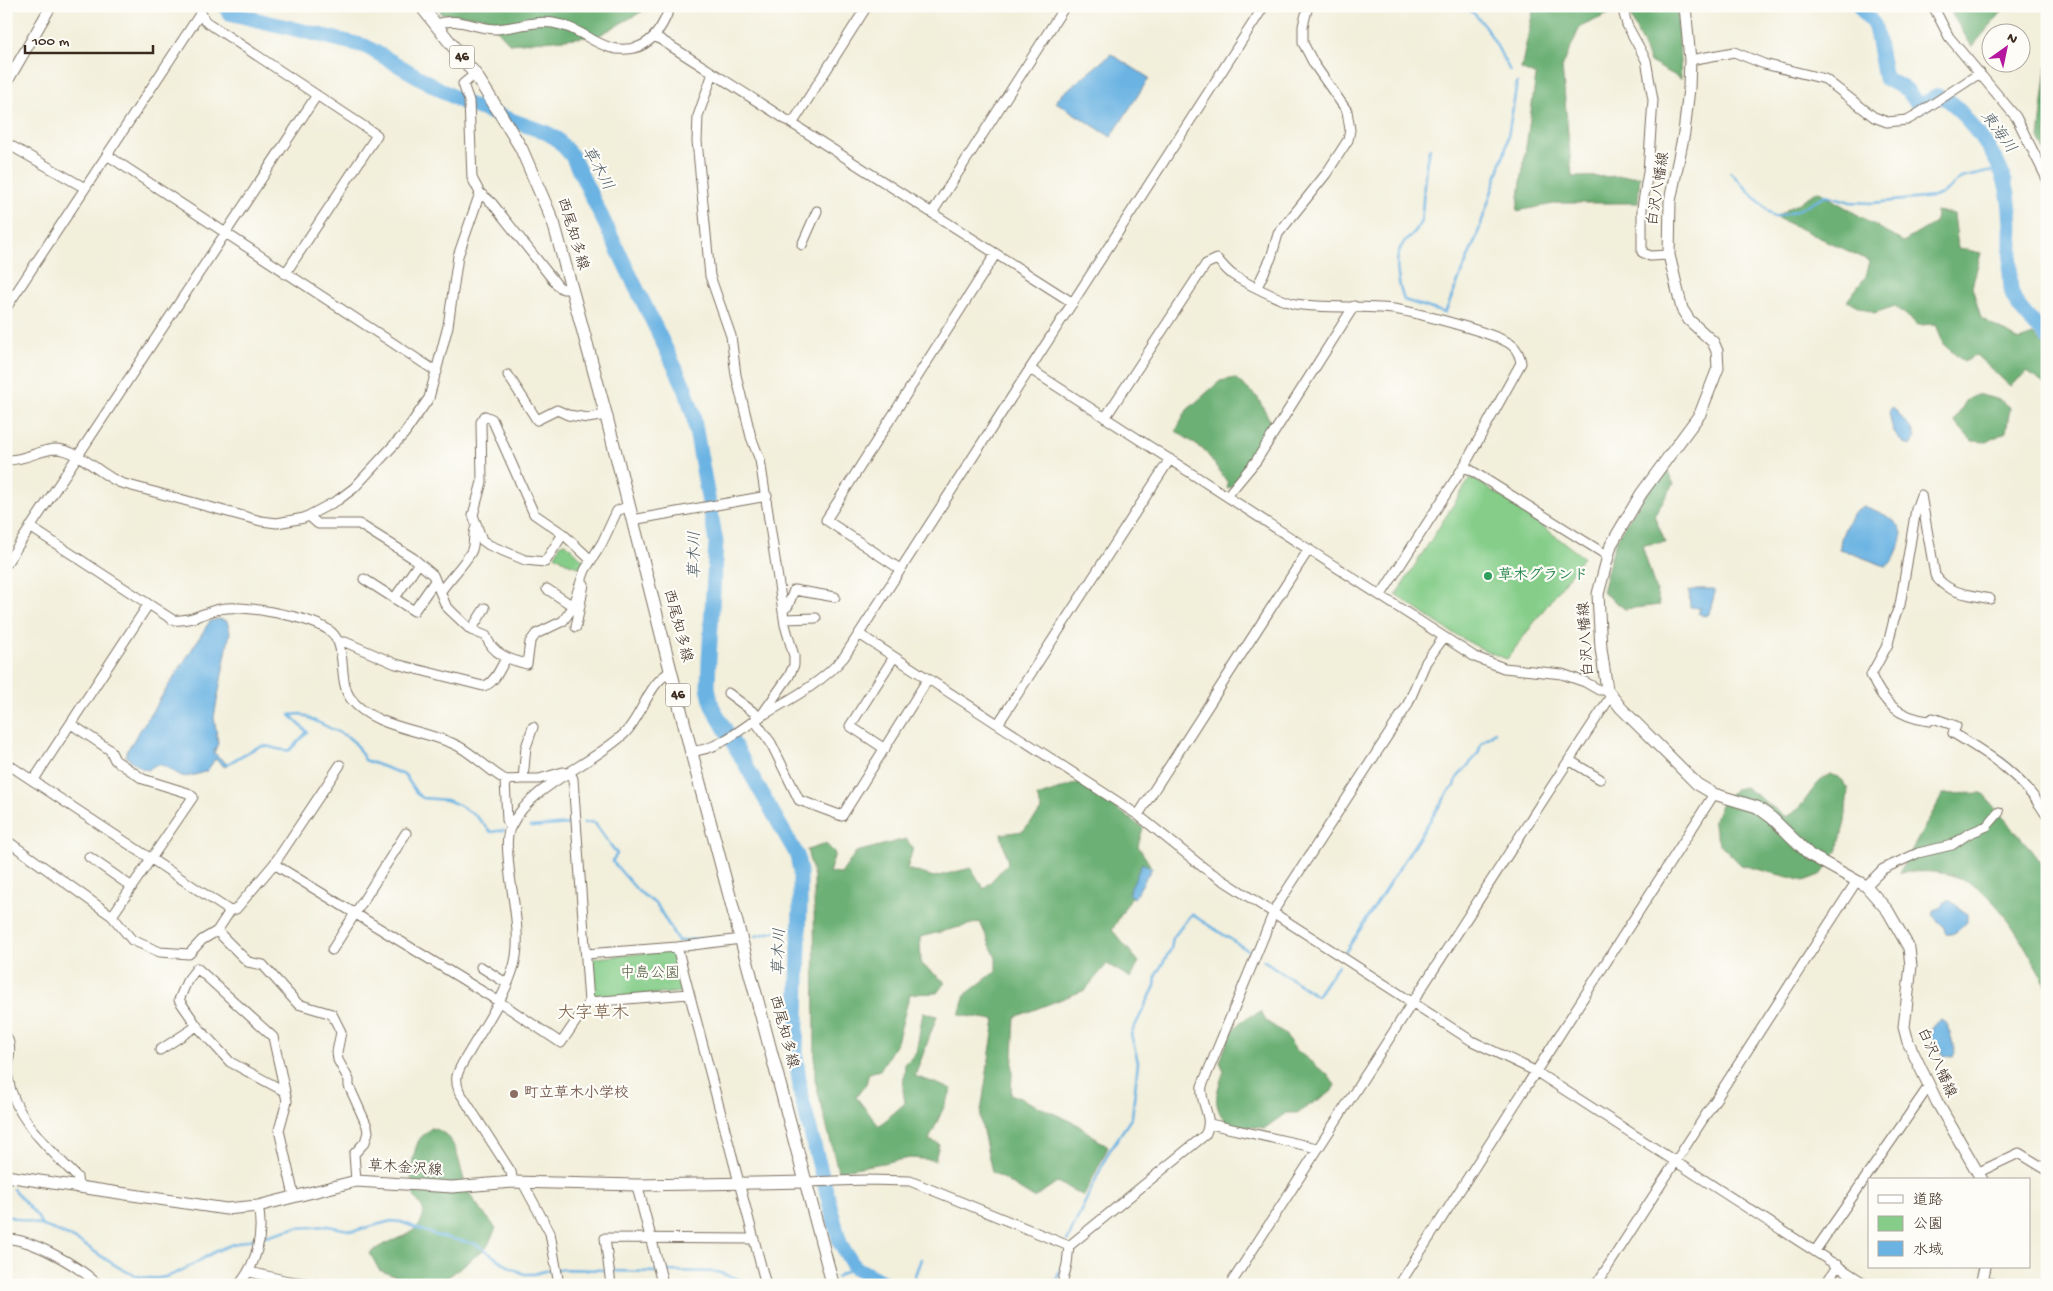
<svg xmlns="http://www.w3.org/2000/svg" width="2053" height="1291" font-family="'Gochi Hand','Klee One',sans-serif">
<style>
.green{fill:#85cd89;stroke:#607c54}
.forest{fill:#6cb075;stroke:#546d4a}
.water{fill:#6bb3e3;stroke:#536e80}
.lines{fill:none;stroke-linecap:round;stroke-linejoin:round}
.stream{stroke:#6bb3e3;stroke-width:2.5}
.river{stroke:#6bb3e3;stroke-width:15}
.minor-casing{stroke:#7b6f60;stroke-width:11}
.tertiary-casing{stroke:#7b6f60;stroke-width:12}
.secondary-casing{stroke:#7b6f60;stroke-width:13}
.primary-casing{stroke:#7b6f60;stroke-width:14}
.minor{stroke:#fff;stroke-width:9}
.tertiary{stroke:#fff;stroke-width:10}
.secondary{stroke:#fff;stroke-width:11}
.primary{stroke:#fff;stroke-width:12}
.leisure-dot{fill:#2e9e5b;stroke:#fdfcf7;stroke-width:2}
.education-dot{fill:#8d6e63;stroke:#fdfcf7;stroke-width:2}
.labels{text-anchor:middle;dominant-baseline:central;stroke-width:4.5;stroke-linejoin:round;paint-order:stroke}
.shield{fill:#fdfcf7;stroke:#75695f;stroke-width:1}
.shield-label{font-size:14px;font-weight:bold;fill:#3b2a1e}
.street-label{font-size:15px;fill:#3b2a1e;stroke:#fdfcf7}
.leisure-label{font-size:15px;font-weight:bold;fill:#27864d;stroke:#fdfcf7;text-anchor:start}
.park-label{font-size:15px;fill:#515b3e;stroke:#fdfcf7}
.education-label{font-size:15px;font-weight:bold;fill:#785e54;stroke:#fdfcf7;text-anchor:start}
.water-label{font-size:16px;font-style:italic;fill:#4c5a63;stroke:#fdfcf7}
.quarter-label{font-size:18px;fill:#75583f;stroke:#fdfcf7}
</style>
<rect width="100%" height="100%" fill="#fdfcf7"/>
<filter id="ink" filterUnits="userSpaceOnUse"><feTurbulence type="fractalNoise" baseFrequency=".02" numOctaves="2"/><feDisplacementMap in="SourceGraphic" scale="10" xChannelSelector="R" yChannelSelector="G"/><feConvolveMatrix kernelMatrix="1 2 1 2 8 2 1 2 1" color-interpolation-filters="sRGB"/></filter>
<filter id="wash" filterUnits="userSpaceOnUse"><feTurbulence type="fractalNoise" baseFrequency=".0096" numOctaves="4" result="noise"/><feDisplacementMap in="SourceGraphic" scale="20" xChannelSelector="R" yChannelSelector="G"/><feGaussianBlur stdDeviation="1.12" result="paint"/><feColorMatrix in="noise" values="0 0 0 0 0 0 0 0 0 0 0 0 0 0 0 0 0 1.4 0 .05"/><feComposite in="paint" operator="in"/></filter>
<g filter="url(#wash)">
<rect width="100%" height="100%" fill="#f2efdb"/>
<path class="green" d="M 1471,477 L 1513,504 L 1583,557 L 1507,659 C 1465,645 1432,619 1396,595 Z
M 566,543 L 585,562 L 582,568 L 569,564 L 555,555 L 561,544 Z
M 670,951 L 674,954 L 684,992 L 593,999 L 590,962 L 594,958 Z"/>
<path class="forest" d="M 440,6 L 652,6 L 598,36 L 510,44 L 485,17 L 441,14 Z
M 1534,6 L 1626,6 L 1580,27 L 1562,67 L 1572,177 L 1640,176 L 1638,203 L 1558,203 L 1517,211 L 1536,76 L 1521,69 Z
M 1626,6 L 1677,6 L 1681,79 L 1650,62 Z
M 1947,6 L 2007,6 L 1972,47 Z
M 2047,66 L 2047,155 L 2039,138 Z
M 1818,191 L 1903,242 L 1935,223 L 1936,211 L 1954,214 L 1958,248 L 1981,253 L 1972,287 L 1981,318 L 2019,340 L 2033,335 L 2047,348 L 2047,386 L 2027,372 L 2010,386 L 1976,355 L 1964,362 L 1943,344 L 1936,324 L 1918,325 L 1895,306 L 1874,313 L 1847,301 L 1866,276 L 1870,261 L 1775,217 Z
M 1235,378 L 1258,398 L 1274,428 L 1255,459 L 1232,487 L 1227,488 L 1228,483 L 1205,451 L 1176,431 L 1187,410 L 1220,381 Z
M 1977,394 L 2000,400 L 2010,408 L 2006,432 L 1987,442 L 1972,441 L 1954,421 L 1966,401 Z
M 1665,467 L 1674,484 L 1654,515 L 1665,542 L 1642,545 L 1660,605 L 1625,609 L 1602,592 L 1614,546 L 1624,526 Z
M 1830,774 L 1839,777 L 1848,789 L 1845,822 L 1837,852 L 1822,874 L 1804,881 L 1741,865 L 1719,843 L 1713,823 C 1720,806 1726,789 1745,787 L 1786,817 C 1806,809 1810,784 1830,774 Z
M 1080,782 L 1143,828 L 1138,846 L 1150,865 L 1112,930 L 1139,962 L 1131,978 L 1107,964 L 1085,990 L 1015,1017 L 1011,1094 L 1075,1123 L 1108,1147 L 1084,1196 L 1057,1182 L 1034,1198 L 992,1172 L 980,1118 L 995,1020 L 959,1015 L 965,995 L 996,971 L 996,958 L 980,922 L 920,937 L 921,964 L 945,982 L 937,993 L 910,994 L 897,1042 L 880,1070 L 869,1073 L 866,1084 L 856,1097 L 879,1126 L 905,1103 L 903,1090 L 905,1064 L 916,1053 L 923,1012 L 937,1016 L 915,1076 L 952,1089 L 929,1140 L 939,1144 L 935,1160 L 910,1158 L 838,1171 L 815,1080 L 814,877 L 807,850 L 826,844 L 835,853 L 829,873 L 841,874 L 856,852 L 906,839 L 913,848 L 907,869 L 934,877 L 971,868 L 984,889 L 1008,863 L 1001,834 L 1023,831 L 1042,810 L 1037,797 Z
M 1982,793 L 2028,846 L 2047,872 L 2047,986 C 2026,950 2001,893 1959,878 C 1940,870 1920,871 1899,873 L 1943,794 Z
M 1261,1012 L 1266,1021 L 1284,1033 L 1295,1049 L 1330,1077 L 1335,1085 L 1331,1092 L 1297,1113 L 1286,1113 L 1265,1128 L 1228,1125 C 1211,1104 1216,1094 1224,1071 L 1220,1062 C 1231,1033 1230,1023 1261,1012 Z
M 431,1128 C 462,1133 457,1173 470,1194 C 477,1206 487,1217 496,1228 L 487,1247 L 447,1278 L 407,1281 L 379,1270 L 370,1253 C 384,1241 411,1237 420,1224 C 430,1207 416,1204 413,1193 C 409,1178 412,1156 418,1142 C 420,1137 427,1132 431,1128 Z"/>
<path class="water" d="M 1111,54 L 1149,78 L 1111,137 L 1056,102 L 1060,96 Z
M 1893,407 L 1913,431 L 1915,439 L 1911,446 C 1894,441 1891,426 1889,410 Z
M 1863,506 C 1875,510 1903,520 1902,536 C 1902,541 1899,547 1897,551 C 1895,558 1892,564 1885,566 L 1840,549 C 1839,536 1851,512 1863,506 Z
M 1698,589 L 1714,589 L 1715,592 L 1709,614 L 1704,616 L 1698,613 L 1701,608 L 1690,607 L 1689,591 Z
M 219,619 L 227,621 L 230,632 L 214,717 L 218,743 L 214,753 L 227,764 L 225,767 L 215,759 L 207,771 C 200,773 189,778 182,776 C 171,772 160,757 149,770 L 143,769 L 126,757 L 126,752 L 210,621 Z
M 1142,863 L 1152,868 L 1134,898 L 1128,894 Z
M 1945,901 L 1951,901 L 1967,914 L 1967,922 C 1961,927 1955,936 1946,934 L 1943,926 L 1932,915 L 1934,910 L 1941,907 Z
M 1941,1019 C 1950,1025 1952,1042 1955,1052 L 1953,1057 L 1943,1056 L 1941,1049 L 1930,1036 L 1932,1026 Z"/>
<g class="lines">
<path class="stream" d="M 1464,6 C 1486,19 1498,49 1510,71
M 1430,148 C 1422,172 1425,196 1421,220 C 1419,230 1409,237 1403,244 C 1392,257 1399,286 1404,300 L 1445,313 L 1477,236 L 1506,148 L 1517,83
M 1730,172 L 1774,217 L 1794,212 L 1826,195 L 1851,202 L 1872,203 L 1934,197 L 1942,194 L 1961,178 L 2001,169
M 1975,741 L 2001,757 L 2037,794
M 227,764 C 235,760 256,746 263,746 C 272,746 281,752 290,750 L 307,732 L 290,715 L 301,714 L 348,737 L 355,743 L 365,760 L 405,775 L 417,794 L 423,798 L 447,800 L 459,805 L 475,815 L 491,832 L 504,830
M 583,823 L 594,822 L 617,854 L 612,861 L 638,891 L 657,905 L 678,941 L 719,937
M 531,827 L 570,824
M 756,936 L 785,929
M 1346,951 L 1449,791 L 1455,786 L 1457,778 L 1478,754 L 1481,744 L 1495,732
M 1263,960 L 1317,996 L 1338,965
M 13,1189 L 38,1217 L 41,1224
M 6,1216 C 29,1221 51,1227 72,1238 C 102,1252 128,1285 165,1277 C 186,1272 203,1256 223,1248 C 234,1243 245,1241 256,1238
M 262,1237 L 295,1228 L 328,1226 L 354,1231 L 391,1221 L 401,1222 L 438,1236 L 476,1244 L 508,1266 L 524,1274 L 534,1274 L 553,1269 L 607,1270
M 1067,1241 L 1108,1153 L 1132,1117 L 1138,1062 L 1131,1034 L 1155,986 L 1156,975 L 1171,949 L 1173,938 L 1191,914 L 1249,951
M 921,1259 L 914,1278 L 926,1285
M 612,1271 L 657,1272
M 662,1271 L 717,1272 L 756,1285
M 836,1277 L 854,1267
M 1055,1285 L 1060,1270"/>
<path class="river" d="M 225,6 L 229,13 L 365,46 L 462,102 L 547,133 L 557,139 L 572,156 L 685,388 L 693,414 L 716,542 L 709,659 L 708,687 L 712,706 L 797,855 L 800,871 L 800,905 L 796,1056 L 801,1096 L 840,1243 L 854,1267 L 888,1285
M 1859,6 L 1875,26 L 1885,78 L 1907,90 L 1919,106 L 1938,96 C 1954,100 1960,112 1971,125 C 2007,167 2012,193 2011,247 C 2011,261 2008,279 2012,293 C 2017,309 2036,325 2047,338"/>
</g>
</g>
<g filter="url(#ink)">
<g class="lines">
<g class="minor-casing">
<path id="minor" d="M 198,6 L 205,21 L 377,135 L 285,274
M 1622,6 L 1627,25 L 1646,60 L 1653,100 L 1648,172 L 1642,208 L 1642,252 L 1650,256 L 1669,255
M 1933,6 L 1949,37 L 2016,117 L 2047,179
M 437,24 C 456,16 476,29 496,29 C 515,28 535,20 553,23 C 586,28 603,58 638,47 C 655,41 665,22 670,6
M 655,36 L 1073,303
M 1690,60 L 1734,52 L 1764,64 L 1825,79 L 1874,117 L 1887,122 L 1907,120 L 1916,115 L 1980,73
M 713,73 L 698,116 L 697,141 L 710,276 L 731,336 L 736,375 L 751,437 L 760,460 L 785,625 L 794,656 L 794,665 L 789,676 L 761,716
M 792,124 L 867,6
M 6,143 L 85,188
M 107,155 L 437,372
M 480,193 L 492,203 L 558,286 L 563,289 L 571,289
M 932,213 L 1065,6
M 802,245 L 817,211
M 1257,287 L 1271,258 L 1278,234 L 1326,174 L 1348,140 L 1350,130 L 1347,111 L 1314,64 L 1303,43 L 1303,26 L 1308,6
M 6,308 L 200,14
M 1030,369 L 1475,657 L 1504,668 L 1562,674 L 1585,682 L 1599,690 L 1607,690
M 508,375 L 537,420 L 557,410 L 568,415 L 588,418 L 606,415
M 1105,418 L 1206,264 L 1217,259 C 1222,264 1227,271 1233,275 C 1245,283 1282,301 1295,304 C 1328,309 1361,305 1394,309 C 1413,312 1501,334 1513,346 C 1518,351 1520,356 1521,363 L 1464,466 L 1381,595
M 6,460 C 24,461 41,449 56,449 C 80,450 100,475 121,483 L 261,521 L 277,523 L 304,518 L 338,500 L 354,488 L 404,434 L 429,398 L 448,326 L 458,256 L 480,193 L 472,178 L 469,101 L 463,84 L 475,74
M 1464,466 L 1608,556
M 1227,496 L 1256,461 L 1354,306
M 309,516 L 318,524 L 359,524 L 413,558 L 433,575 L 446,606 L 452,612 L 471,630 L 486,636 C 492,654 510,660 527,664 L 530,642 L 536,634 L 563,621 L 571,610 L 585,570 L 602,543 L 617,511 L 629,506
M 632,520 L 767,496
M 30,527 L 173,620 C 192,622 203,612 220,609 C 243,604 308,617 327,629 C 350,642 336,679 351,699 C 373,728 427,730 458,746 C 475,755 488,770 504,779 C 509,781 518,779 523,779 L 526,747 L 533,727
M 563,534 L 545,562 L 525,560 L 489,545 L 482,540 L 473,515 L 482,482 L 481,422 L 485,416 L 492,419 L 534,514 L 563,534 L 591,560
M 6,564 L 317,95
M 900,569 L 826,520 L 995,255
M 364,579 L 414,611 L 435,581
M 547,589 L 573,606
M 441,591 C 450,578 463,566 471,552 C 476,543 471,534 477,525
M 394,599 L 419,563
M 1990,599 C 1969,594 1947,594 1935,575 L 1921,495 L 1916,509 L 1900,605 L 1894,619 L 1888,644 L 1871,675 C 1883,703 1898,717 1929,721 L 1933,718 L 1956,726 L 1953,733 C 1993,757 2022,775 2047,816
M 783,610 L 788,606 L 794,590 L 835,597
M 784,619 L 816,618
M 576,627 L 584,584
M 471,630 L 485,608
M 859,634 L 1138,815 L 1204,868 L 1472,1041 L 1535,1071 L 1867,1285
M 339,642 L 345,642 L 396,664 L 483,686 C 494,685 501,667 506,658
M 728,693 L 760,717
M 755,721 L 771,743 L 799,800 L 842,816 L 928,679
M 998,724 L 1170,459
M 885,749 L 850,726 L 894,657
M 691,751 C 718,751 741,728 763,715 C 791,699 823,682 844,657 L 1264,6
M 1569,760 L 1611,696
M 6,763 L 230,911 L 236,909 L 274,864 L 498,1001 L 561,1043 L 589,1002 L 573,779 L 570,772
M 523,779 L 539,779 L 563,772 L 566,775
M 505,780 L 507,820 L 510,827
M 33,781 L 148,605
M 1138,815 L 1309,549
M 6,840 L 112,916 L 193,797 L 188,793 L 143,779 L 115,760 L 110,750 L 71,724
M 89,857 L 132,887
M 274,864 L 340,765
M 1866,886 L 1883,869 L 1918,853 L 1952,845 L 1968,834 L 1987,826 L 1999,812
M 230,911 L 217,931 L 248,962 L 263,965 L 298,1004 L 332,1014 L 341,1032 L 337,1052 L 338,1060 L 349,1080 L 349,1086 L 367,1126 L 368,1132 L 365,1142 L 354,1154 L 356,1181
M 112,916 L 132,940 L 160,952 L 189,954 L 202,940 L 217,931
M 677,947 L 766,1285
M 332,950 L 406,833
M 586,954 L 677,947 L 741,939
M 481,967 L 506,983
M 589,1002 L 689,994
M 197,1026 L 230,1062 L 284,1091
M 6,1036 C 14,1047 6,1065 8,1078 C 15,1120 49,1148 77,1177 L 78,1188
M 160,1050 L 197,1026 L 179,1000 L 187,981 L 197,968 L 273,1037 L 287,1101 L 279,1130 L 294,1196
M 1210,1124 L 1317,1148
M 1979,1172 L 2019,1153 L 2047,1170
M 513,1182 L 511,1172 L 459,1091 C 457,1086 456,1082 457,1076 C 459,1067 466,1058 471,1049 C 485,1025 503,999 512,972 C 524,941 512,899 509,867 C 508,855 505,837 511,826 C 532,784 592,765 625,733 C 643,715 648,682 672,671
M 807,1182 L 866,1180 L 910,1181 L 1069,1246
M 523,1183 L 550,1233 L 559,1285
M 6,1239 C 31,1238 81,1267 98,1285
M 1815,1251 L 1929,1086
M 250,1272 L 288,1281 L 323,1285
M 1982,1279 L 1997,1285
M 239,1285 C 257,1263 264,1234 258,1206
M 611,1285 L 605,1238 L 753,1239
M 1062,1285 L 1067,1264 L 1069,1246 L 1205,1135 C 1215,1117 1199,1104 1202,1086 L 1276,907 L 1407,706 L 1426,662 L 1444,637
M 1230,1285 L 1569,760 L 1600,779
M 1399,1285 L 1714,794
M 1596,1285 L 1856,882
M 1825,1285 L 1838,1265"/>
</g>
<g class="tertiary-casing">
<path id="tertiary" d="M 6,84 L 51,6
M 637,1185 L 663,1285"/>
</g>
<g class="secondary-casing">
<path id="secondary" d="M 1685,6 L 1690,60 L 1689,88 L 1684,133 L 1670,201 L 1669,255 L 1682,309 L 1689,320 L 1713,342 L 1717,351 L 1718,368 L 1700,414 L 1641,494 L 1611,545 L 1598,594 L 1601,648 L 1607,690 L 1621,708 L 1697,784 L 1714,794 L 1757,807 L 1772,818 L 1810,855 L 1866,886 L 1888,911 L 1909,948 L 1911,966 L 1904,1027 L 1908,1042 L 1937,1102 L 1982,1180
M 6,1176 L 226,1209 L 258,1206 L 356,1181 L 452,1187 L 513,1182 L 637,1185 L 807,1182
M 1981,1285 L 1985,1267"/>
</g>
<g class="primary-casing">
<path id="primary" d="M 421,6 L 475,74 L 498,110 L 521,148 L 554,224 L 606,415 L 691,751 L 833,1285"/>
</g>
<use href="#minor" class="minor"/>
<use href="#tertiary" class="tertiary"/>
<use href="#secondary" class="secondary"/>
<use href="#primary" class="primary"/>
</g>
</g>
<circle class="leisure-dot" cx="1488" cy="576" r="5"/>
<circle class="education-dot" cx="514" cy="1094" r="5"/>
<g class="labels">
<g class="shield">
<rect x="449.5" y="45.5" width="25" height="23" rx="4"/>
<rect x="665.5" y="683.5" width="25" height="23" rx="4"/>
</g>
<g class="shield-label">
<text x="462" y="57">46</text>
<text x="678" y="695">46</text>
</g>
<g class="street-label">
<text transform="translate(1659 189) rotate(-81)">白沢八幡線</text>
<text transform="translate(572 234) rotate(73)">西尾知多線</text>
<text transform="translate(677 626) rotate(75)">西尾知多線</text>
<text transform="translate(1587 639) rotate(-94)">白沢八幡線</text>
<text transform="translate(783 1032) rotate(75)">西尾知多線</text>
<text transform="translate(1936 1063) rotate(66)">白沢八幡線</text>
<text transform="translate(405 1169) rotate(4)">草木金沢線</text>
</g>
<g class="leisure-label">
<text x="1498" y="576">草木グランド</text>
</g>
<g class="park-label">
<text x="650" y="974">中島公園</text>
</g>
<g class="education-label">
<text x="524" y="1094">町立草木小学校</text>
</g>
<g class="water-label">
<text transform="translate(1997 133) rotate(54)">東海川</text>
<text transform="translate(596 169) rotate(61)">草木川</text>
<text transform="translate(696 555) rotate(-90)">草木川</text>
<text transform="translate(781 952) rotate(-88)">草木川</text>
</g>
<g class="quarter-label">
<text x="593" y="1014">大字草木</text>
</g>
</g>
<rect width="2053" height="1291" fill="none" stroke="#fdfcf7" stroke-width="25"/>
<rect x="1868" y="1178" width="162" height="90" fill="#fdfcf7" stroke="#afa8a0"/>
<rect x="1878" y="1195" width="25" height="8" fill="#ffffff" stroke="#afa8a0"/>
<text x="1913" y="1204" font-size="15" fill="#3b2a1e">道路</text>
<rect x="1878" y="1216" width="25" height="15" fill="#85cd89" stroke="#afa8a0"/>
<text x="1913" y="1228" font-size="15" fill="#3b2a1e">公園</text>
<rect x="1878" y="1241" width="25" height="15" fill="#6bb3e3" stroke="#afa8a0"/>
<text x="1913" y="1254" font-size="15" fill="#3b2a1e">水域</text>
<g transform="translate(2006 48) rotate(33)"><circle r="24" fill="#fdfcf7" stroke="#afa8a0"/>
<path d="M0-4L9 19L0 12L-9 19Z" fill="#b5179e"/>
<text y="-8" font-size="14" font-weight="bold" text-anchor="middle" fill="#3b2a1e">N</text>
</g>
<path d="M25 45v8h128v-8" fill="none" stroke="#3b2a1e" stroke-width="2.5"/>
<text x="32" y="45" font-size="15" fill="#3b2a1e" stroke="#fdfcf7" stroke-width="4" paint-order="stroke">100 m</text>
</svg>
